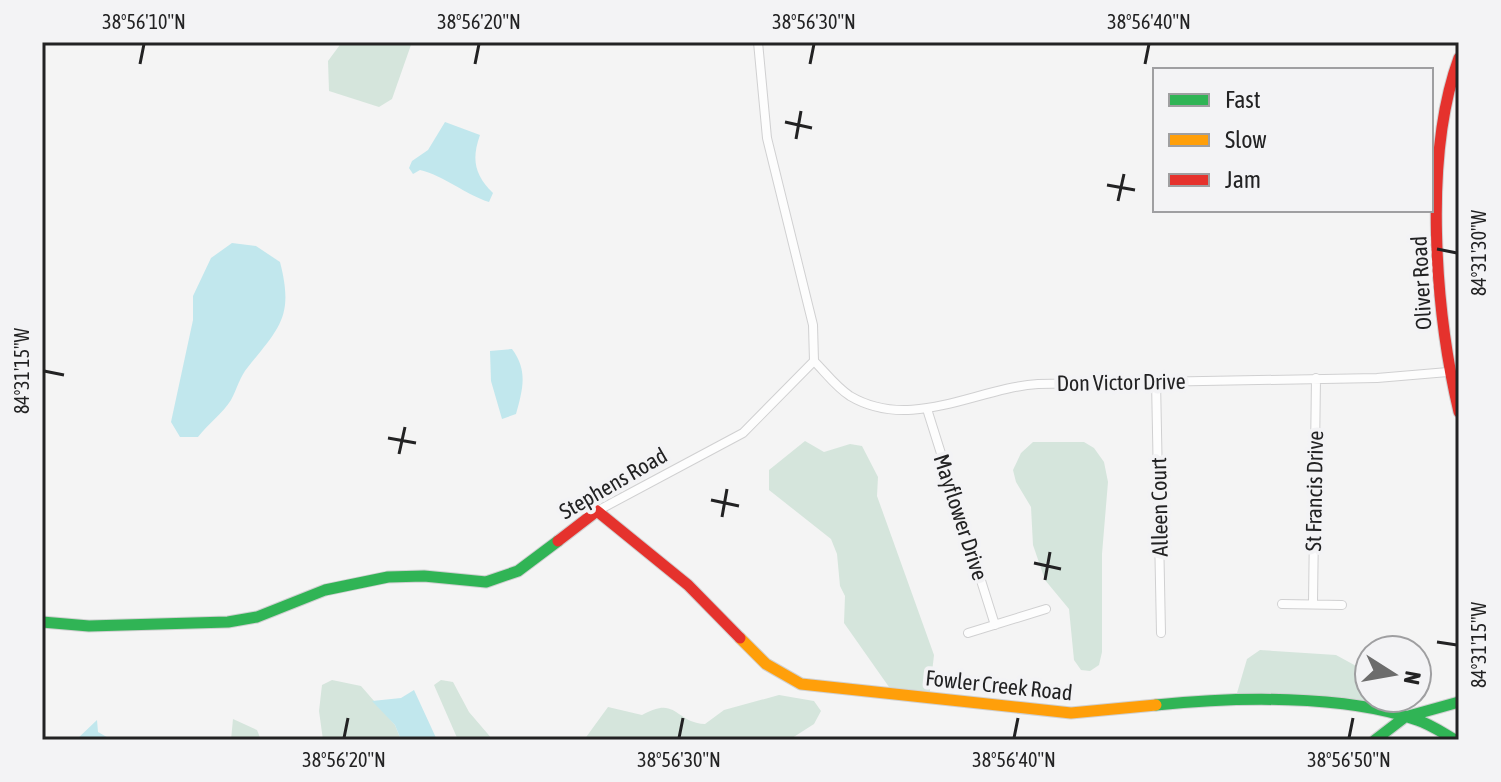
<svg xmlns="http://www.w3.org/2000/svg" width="1501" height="782" font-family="'Asap Condensed',sans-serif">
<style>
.green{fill:#d5e5dc}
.water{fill:#c1e7ed}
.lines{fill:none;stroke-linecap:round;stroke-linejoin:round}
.street-casing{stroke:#d0d0d1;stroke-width:10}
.fast-casing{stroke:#d0d0d1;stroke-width:13}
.slow-casing{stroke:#d0d0d1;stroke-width:13}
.jam-casing{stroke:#d0d0d1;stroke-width:13}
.street{stroke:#fdfdfd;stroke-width:8}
.fast{stroke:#30b455;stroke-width:11}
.slow{stroke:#ff9f0a;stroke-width:11}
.jam{stroke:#e5322d;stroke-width:11}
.ticks{fill:none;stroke:#222223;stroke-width:3}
.labels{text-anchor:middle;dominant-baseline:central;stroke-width:8;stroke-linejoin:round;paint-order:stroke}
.street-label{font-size:22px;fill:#222223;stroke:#f3f3f5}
.neatline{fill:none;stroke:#222223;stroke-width:3}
.ticks-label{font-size:20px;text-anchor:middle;fill:#222223}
</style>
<rect width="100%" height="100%" fill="#f4f4f4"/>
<path class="green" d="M 342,42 L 412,42 L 392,99 L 379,107 L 329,91 L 328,61 Z
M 805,441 L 824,452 L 850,444 L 862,446 L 878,477 L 877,496 L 934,655 L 929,699 L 900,696 L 889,687 L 844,623 L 845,596 L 840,586 L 837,554 L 831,539 L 769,490 L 769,470 Z
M 1033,442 L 1084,442 L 1094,448 L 1104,462 L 1108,482 L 1102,554 L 1102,652 L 1099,665 L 1090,671 L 1081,670 L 1074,660 L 1069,609 L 1045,580 L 1033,545 L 1031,507 L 1016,482 L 1013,470 L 1021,453 Z
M 1260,650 L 1336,655 L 1369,673 L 1369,698 L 1394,698 L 1395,707 L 1363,701 L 1237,693 L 1247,659 Z
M 332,680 L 361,686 L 395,725 L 401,740 L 323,740 L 319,711 L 322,685 Z
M 441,680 L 453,682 L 469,712 L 493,740 L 458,740 L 434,685 Z
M 779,695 L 814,701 L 821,711 L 814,724 L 789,740 L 584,740 L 608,707 L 642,715 C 677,695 674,722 705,724 L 724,710 Z
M 233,719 L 257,730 L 261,740 L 231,740 Z"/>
<path class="water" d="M 445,122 L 480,135 C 471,160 475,175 493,193 L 489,202 C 464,194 445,176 420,170 L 413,174 L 409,168 L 412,161 L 428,150 Z
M 232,243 L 256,246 L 280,262 C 294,316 280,327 248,367 C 240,376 237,389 231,400 C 223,413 208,424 198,437 L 180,437 L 171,422 L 193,320 L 193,296 L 211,258 Z
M 512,349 C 528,370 523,389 516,414 L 502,419 L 491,381 L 490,351 Z
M 414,690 L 437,740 L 401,740 L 395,725 L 372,701 L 401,698 Z
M 97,720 L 98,732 L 112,740 L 76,740 Z"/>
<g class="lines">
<g class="street-casing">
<path id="street" d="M 814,361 C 825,372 836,387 850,396 C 911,432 976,388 1038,384 L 1377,378 L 1448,372
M 1156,381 L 1161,633
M 927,409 L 995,625
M 597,511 L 743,433 L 814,361 L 813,325 L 767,138 L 758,42
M 1313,603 L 1316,378
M 1282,604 L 1342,605
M 968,633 L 1046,609"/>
</g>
<g class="fast-casing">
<path id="fast" d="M 42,622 L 89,626 L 228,622 L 257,617 L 325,590 L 388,577 L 424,576 L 486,582 L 518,571 L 558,541
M 1156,705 C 1234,697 1344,694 1417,720 C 1430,724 1443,733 1455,740
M 1375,740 L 1405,717 L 1459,702"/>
</g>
<g class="slow-casing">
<path id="slow" d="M 740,638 L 766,664 L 801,684 L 1071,713 L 1156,705"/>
</g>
<g class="jam-casing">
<path id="jam" d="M 1459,58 C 1423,156 1435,311 1459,412
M 558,541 L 597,511 L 688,585 L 740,638"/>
</g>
<use href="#street" class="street"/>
<use href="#fast" class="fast"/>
<use href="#slow" class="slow"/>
<use href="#jam" class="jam"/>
</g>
<path class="ticks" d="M 140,64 L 144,44M 475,64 L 479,44M 810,64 L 814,44M 1145,64 L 1149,44M 785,122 L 812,128M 796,139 L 801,111M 1107,185 L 1135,190M 1118,201 L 1124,174M 1437,249 L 1457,253M 44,371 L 64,375M 388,438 L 416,443M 399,454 L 405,427M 711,500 L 739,506M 722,517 L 727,489M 1034,563 L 1061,569M 1045,580 L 1050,552M 1437,642 L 1457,645M 344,738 L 348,718M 679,738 L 683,718M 1014,738 L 1018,718M 1349,738 L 1353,718"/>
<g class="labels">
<g class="street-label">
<text transform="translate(1421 283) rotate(-93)">Oliver Road</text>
<text transform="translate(1121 382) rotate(-1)">Don Victor Drive</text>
<text transform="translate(613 483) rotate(-30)">Stephens Road</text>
<text transform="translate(1314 491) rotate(-89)">St Francis Drive</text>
<text transform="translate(1159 507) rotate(-91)">Alleen Court</text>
<text transform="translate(961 517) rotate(72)">Mayflower Drive</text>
<text transform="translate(999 685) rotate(6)">Fowler Creek Road</text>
</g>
</g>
<rect width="1501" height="782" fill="none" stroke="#f3f3f5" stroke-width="88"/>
<rect x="1153" y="68" width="280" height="144" fill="#f3f3f5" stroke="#9f9fa1" stroke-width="2"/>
<rect x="1169" y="94" width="40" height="12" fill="#30b455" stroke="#9f9fa1" stroke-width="2"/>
<text x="1225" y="108" font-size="24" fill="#222223">Fast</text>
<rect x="1169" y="134" width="40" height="12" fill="#ff9f0a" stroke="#9f9fa1" stroke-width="2"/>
<text x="1225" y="148" font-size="24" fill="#222223">Slow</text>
<rect x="1169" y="174" width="40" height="12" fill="#e5322d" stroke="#9f9fa1" stroke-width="2"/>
<text x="1225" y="188" font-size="24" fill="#222223">Jam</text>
<g transform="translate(1393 674) rotate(101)"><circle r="38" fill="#f3f3f5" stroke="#9f9fa1" stroke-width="2"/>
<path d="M0-6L14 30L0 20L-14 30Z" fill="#6c6c6c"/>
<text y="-12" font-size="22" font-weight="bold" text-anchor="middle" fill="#222223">N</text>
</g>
<rect x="44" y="44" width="1413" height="694" class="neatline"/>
<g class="ticks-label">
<text x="144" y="29">38°56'10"N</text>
<text x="479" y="29">38°56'20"N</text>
<text x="814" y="29">38°56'30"N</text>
<text x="1149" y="29">38°56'40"N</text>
<text transform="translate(1479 253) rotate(-90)" y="7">84°31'30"W</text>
<text transform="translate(22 371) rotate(-90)" y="7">84°31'15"W</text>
<text transform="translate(1479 645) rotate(-90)" y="7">84°31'15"W</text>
<text x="344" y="767">38°56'20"N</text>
<text x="679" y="767">38°56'30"N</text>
<text x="1014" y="767">38°56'40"N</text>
<text x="1349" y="767">38°56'50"N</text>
</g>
</svg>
